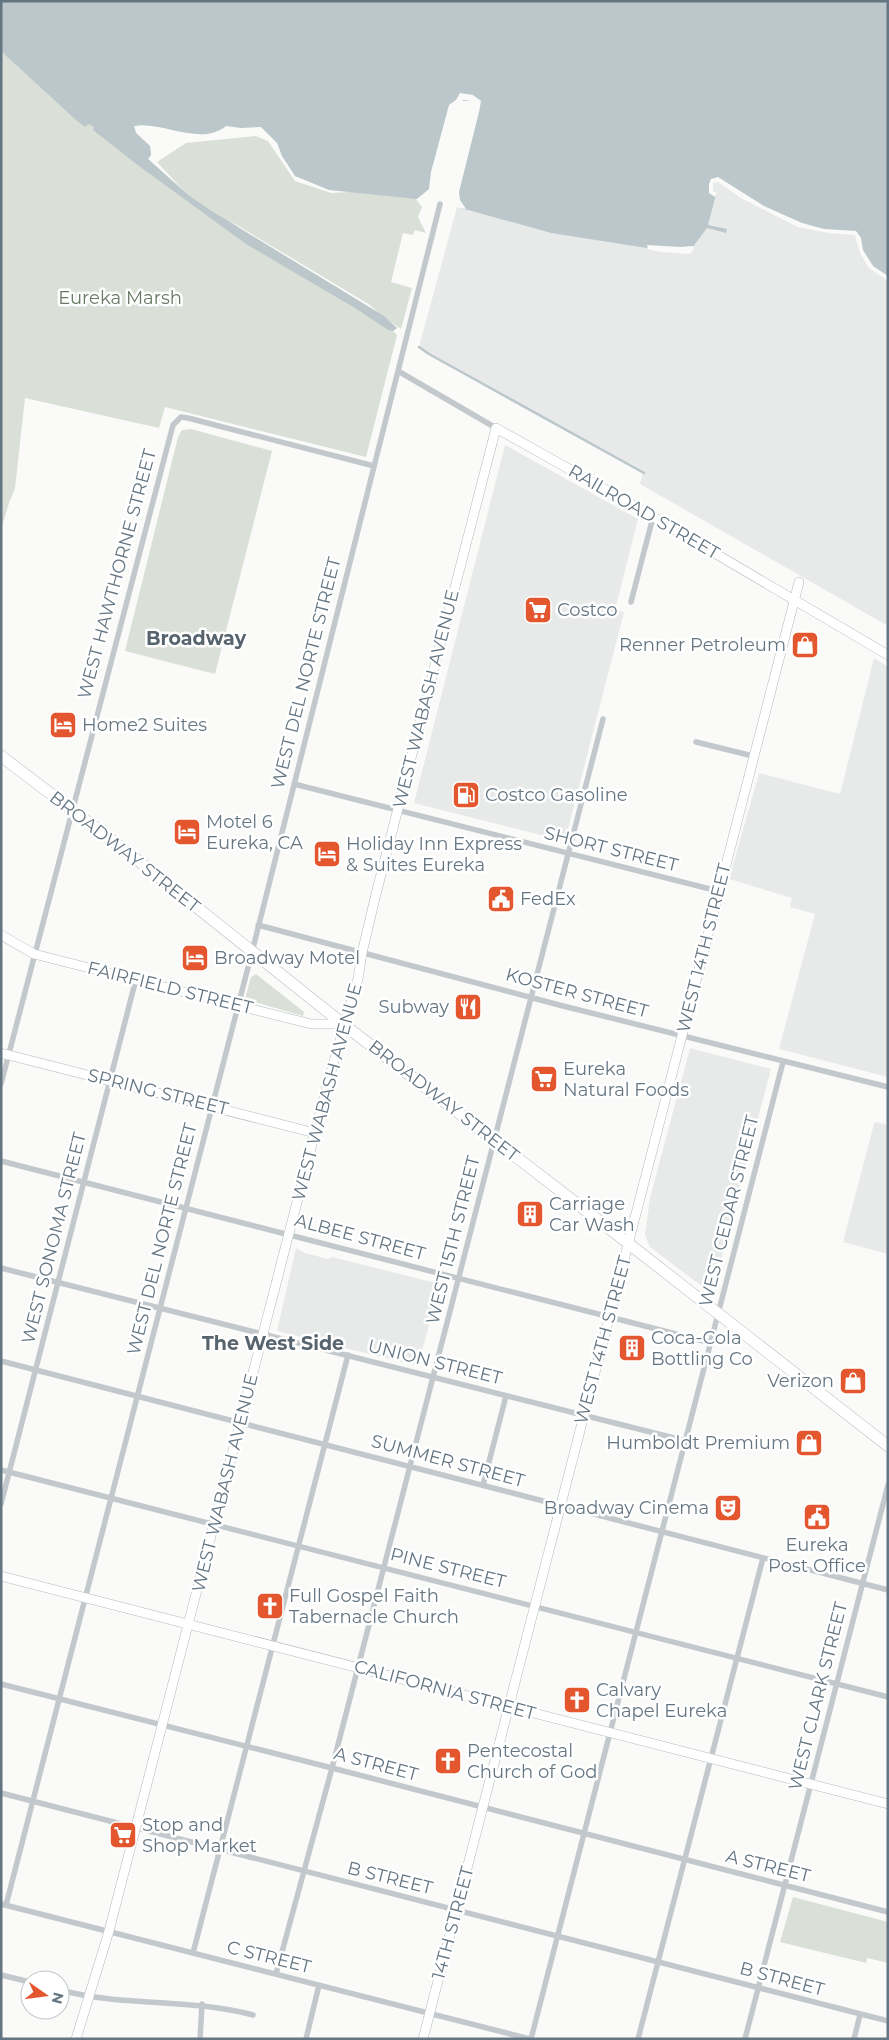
<svg xmlns="http://www.w3.org/2000/svg" width="889" height="2040" font-family="Montserrat,sans-serif">
<style>
.built{fill:#e8e9e9}
.green{fill:#dadfd7;fill-rule:evenodd}
.water{fill:#bbc7cb}
.pier{fill:#fafaf8}
.lines{fill:none;stroke-linecap:round;stroke-linejoin:round}
.stream{stroke:#bbc7cb;stroke-width:2.5}
.secondary-casing{stroke:#b3babf;stroke-width:10}
.highway-casing{stroke:#b4b9bd;stroke-width:12}
.street{stroke:#c3c8cc;stroke-width:5.5}
.secondary{stroke:#fff;stroke-width:9}
.highway{stroke:#fff;stroke-width:11}
.labels{text-anchor:middle;dominant-baseline:central;stroke-width:5;stroke-linejoin:round;paint-order:stroke}
.park-label{font-size:18px;fill:#687a64;stroke:#fff}
.street-label{font-size:18px;fill:#657683;stroke:#fff}
.poi-label{font-size:18px;fill:#657683;stroke:#fff;text-anchor:start}
.neighbourhood-label{font-size:19px;font-weight:bold;fill:#57646e;stroke:#fff}
</style>
<rect width="100%" height="100%" fill="#fafaf8"/>
<path class="built" d="M 720,180 L 857,233 L 888,279 L 888,626 L 640,484 L 643,473 L 419,347 L 457,207 L 551,233 L 690,251 L 707,228 L 726,233 L 708,225 L 716,195 L 710,192 L 711,181 Z
M 505,445 L 638,519 L 615,610 L 624,612 L 565,841 L 414,803 Z
M 874,658 L 888,667 L 888,1077 L 779,1049 L 815,914 L 790,907 L 792,898 L 729,879 L 759,773 L 840,794 Z
M 690,1048 L 771,1069 L 712,1294 L 650,1247 L 645,1235 L 650,1198 Z
M 876,1122 L 888,1125 L 888,1254 L 843,1242 L 864,1162 L 874,1124 Z
M 296,1248 L 305,1253 L 328,1259 L 332,1257 L 440,1284 L 418,1366 L 277,1331 Z"/>
<path class="green" d="M 1,1 L 434,1 L 857,231 L 733,178 L 460,93 L 415,198 L 422,207 L 418,217 L 426,233 L 415,230 L 413,235 L 403,233 L 391,282 L 412,288 L 401,329 L 387,319 L 397,328 L 393,331 L 397,335 L 366,457 L 165,407 L 159,428 L 25,398 L 15,488 L 9,503 L 1,530 ZM 145,124 L 273,124 L 288,163 L 295,176 L 349,192 L 331,193 L 295,181 L 268,141 L 256,136 L 186,143 L 157,162 L 183,190 L 148,159 L 151,155 L 150,146 L 136,133 L 134,126 ZM 230,221 L 370,305 L 379,313 L 242,230 Z
M 191,429 L 272,451 L 215,674 L 125,651 L 178,437 L 182,430 Z
M 256,974 L 304,1012 L 303,1016 L 245,999 L 251,977 Z
M 793,1897 L 888,1922 L 888,1963 L 867,1958 L 866,1963 L 780,1942 Z"/>
<path class="water" d="M 1,1 L 888,1 L 888,279 C 867,265 863,256 856,233 L 802,226 L 770,211 L 720,180 L 711,181 L 710,192 L 716,195 L 708,225 L 727,229 L 726,233 L 707,228 L 690,251 L 647,248 L 551,233 L 457,207 L 456,200 L 477,108 L 471,101 L 459,101 L 430,192 L 417,199 L 329,190 L 295,176 L 282,156 L 277,143 L 261,127 L 241,128 L 226,126 C 200,147 163,121 134,126 L 136,133 L 150,146 L 151,155 L 148,159 L 187,194 L 210,210 L 384,316 L 397,328 L 393,331 L 388,330 L 355,308 L 246,244 L 139,166 L 93,130 L 94,127 L 89,124 L 85,127 L 75,119 L 1,51 Z"/>
<path class="pier" d="M 460,93 L 473,95 L 481,101 L 479,112 L 459,192 L 460,200 L 466,209 L 454,207 L 454,200 L 456,179 L 474,108 L 471,101 L 463,100 L 461,103 L 439,182 L 432,194 L 418,201 L 417,199 L 429,189 L 431,172 L 449,105 L 456,100 Z
M 718,177 L 764,206 L 802,223 L 824,229 L 856,231 L 861,238 L 863,250 L 873,266 L 888,276 L 888,281 L 869,268 L 860,253 L 855,235 L 829,233 L 798,227 L 741,198 L 718,182 L 713,183 L 713,191 L 717,193 L 715,197 L 709,193 L 709,184 L 711,179 Z
M 647,245 L 680,247 L 693,246 L 694,249 L 690,254 L 661,252 L 648,249 Z"/>
<g class="lines">
<path class="stream" d="M 419,347 L 429,354 L 644,473"/>
<g class="secondary-casing">
<path id="secondary" d="M 1,935 L 34,954 L 311,1024 L 343,1024
M 1,1053 L 315,1133
M 1,1576 L 888,1804
M 76,2039 L 109,1931 L 328,1082 L 358,979 L 362,953 L 376,894 L 496,428 L 626,501 L 888,655
M 423,2039 L 799,582"/>
</g>
<g class="highway-casing">
<path id="highway" d="M 1,756 L 130,854 L 343,1024 L 606,1226 L 888,1446"/>
</g>
<path class="street" d="M 398,371 L 496,428
M 631,602 L 653,517
M 696,742 L 753,756
M 294,784 L 718,891
M 258,925 L 563,1006 L 888,1087
M 1,1084 L 173,425 L 181,417 L 188,418 L 374,466
M 1,1161 L 711,1343
M 1,1268 L 686,1441
M 1,1361 L 888,1590
M 1,1470 L 888,1697
M 483,1485 L 506,1396
M 1,1504 L 136,979
M 1,1684 L 332,1768 L 888,1912
M 1,1793 L 888,2021
M 1,1904 L 530,2039
M 6,1905 L 252,952 L 440,204
M 193,1953 L 348,1355
M 276,1974 L 332,1768 L 603,719
M 1,1975 L 30,1982
M 60,1990 C 124,2007 189,1998 253,2015
M 200,2039 L 202,2004
M 306,2039 L 319,1985
M 531,2039 L 783,1062
M 638,2039 L 763,1558
M 745,2039 L 888,1485
M 854,2039 L 860,2015"/>
<use href="#secondary" class="secondary"/>
<use href="#highway" class="highway"/>
</g>
<defs>
<g id="supermarket-square" transform="scale(1.4375)"><rect x="-9" y="-9" width="18" height="18" rx="4" fill="#e4572e" stroke="#fff"/><path d="M-6-5.5h2.5l.6 2H6L4.5 2H-2.5L-4.4-4H-6ZM-1.5 3.2a1.3 1.3 0 1 0 .1 0ZM3 3.2a1.3 1.3 0 1 0 .1 0Z" fill="#fff"/></g>
<g id="shop-square" transform="scale(1.4375)"><rect x="-9" y="-9" width="18" height="18" rx="4" fill="#e4572e" stroke="#fff"/><path d="M-5-2.5h2.3a2.7 3.5 0 0 1 5.4 0H5L5.5 6h-11ZM-1.5-2.5h3a1.5 2.3 0 0 0-3 0Z" fill="#fff"/></g>
<g id="hotel-square" transform="scale(1.4375)"><rect x="-9" y="-9" width="18" height="18" rx="4" fill="#e4572e" stroke="#fff"/><path d="M-6-4.5h1.5V1H6V5H4.5V3h-9V5H-6ZM-4 0a1.8 1.8 0 1 1 3.6 0ZM.5 0V-2.5h3Q6-2.5 6 0Z" fill="#fff"/></g>
<g id="fuel-square" transform="scale(1.4375)"><rect x="-9" y="-9" width="18" height="18" rx="4" fill="#e4572e" stroke="#fff"/><path d="M-5.5-6h7V0h2V4h1.3V-2.5L3-4.5l.8-.8L6-3V5H2.5V1h-1V6h-7ZM-4.2-4.7v3.2H.2V-4.7Z" fill="#fff"/></g>
<g id="civic-square" transform="scale(1.4375)"><rect x="-9" y="-9" width="18" height="18" rx="4" fill="#e4572e" stroke="#fff"/><path d="M-.6-6.5H3V-4.5H.6V-3L4-1V1h2V6H-6V1h2V-1L-.6-3ZM-1.2 2.5V6h2.4V2.5Z" fill="#fff"/></g>
<g id="restaurant-square" transform="scale(1.4375)"><rect x="-9" y="-9" width="18" height="18" rx="4" fill="#e4572e" stroke="#fff"/><path d="M-5-6h1v4h1v-4h1v4h1v-4h1v5L-1.5 .5V6h-2V.5L-5-1ZM5-6V6H3V1.5H1.5Q1.5-4 5-6Z" fill="#fff"/></g>
<g id="building-square" transform="scale(1.4375)"><rect x="-9" y="-9" width="18" height="18" rx="4" fill="#e4572e" stroke="#fff"/><path d="M-4-6H4V6H1V3H-1V6H-4ZM-2.5-4.3h1.7v1.8h-1.7ZM.8-4.3h1.7v1.8H.8ZM-2.5-1h1.7V.8h-1.7ZM.8-1h1.7V.8H.8Z" fill="#fff"/></g>
<g id="theatre-square" transform="scale(1.4375)"><rect x="-9" y="-9" width="18" height="18" rx="4" fill="#e4572e" stroke="#fff"/><path d="M-5-5.5Q0-4 5-5.5V0Q5 5 0 6Q-5 5-5 0ZM-3.3-2.5H-1v1.5H-3.3ZM1-2.5H3.3v1.5H1ZM-2.8 1Q0 5.5 2.8 1Z" fill="#fff"/></g>
<g id="church-square" transform="scale(1.4375)"><rect x="-9" y="-9" width="18" height="18" rx="4" fill="#e4572e" stroke="#fff"/><path d="M-1.2-6h2.4v3.5h3.3v2.4h-3.3V6h-2.4V-.1h-3.3v-2.4h3.3Z" fill="#fff"/></g>
</defs>
<g fill-rule="evenodd">
<use href="#supermarket-square" x="538" y="610"/>
<use href="#shop-square" x="805" y="645"/>
<use href="#hotel-square" x="63" y="725"/>
<use href="#fuel-square" x="466" y="795"/>
<use href="#hotel-square" x="187" y="832"/>
<use href="#hotel-square" x="327" y="854"/>
<use href="#civic-square" x="501" y="899"/>
<use href="#hotel-square" x="195" y="958"/>
<use href="#restaurant-square" x="468" y="1007"/>
<use href="#supermarket-square" x="544" y="1079"/>
<use href="#building-square" x="530" y="1214"/>
<use href="#building-square" x="632" y="1348"/>
<use href="#shop-square" x="853" y="1381"/>
<use href="#shop-square" x="809" y="1443"/>
<use href="#theatre-square" x="728" y="1508"/>
<use href="#civic-square" x="817" y="1517"/>
<use href="#church-square" x="270" y="1606"/>
<use href="#church-square" x="577" y="1700"/>
<use href="#church-square" x="448" y="1761"/>
<use href="#supermarket-square" x="123" y="1835"/>
</g>
<g class="labels">
<g class="park-label">
<text x="120" y="298">Eureka Marsh</text>
</g>
<g class="street-label">
<text transform="translate(644 512) rotate(30)">RAILROAD STREET</text>
<text transform="translate(117 574) rotate(-75)">WEST HAWTHORNE STREET</text>
<text transform="translate(306 673) rotate(-76)">WEST DEL NORTE STREET</text>
<text transform="translate(426 699) rotate(-76)">WEST WABASH AVENUE</text>
<text transform="translate(611 849) rotate(14)">SHORT STREET</text>
<text transform="translate(125 852) rotate(38)">BROADWAY STREET</text>
<text transform="translate(704 948) rotate(-76)">WEST 14TH STREET</text>
<text transform="translate(170 988) rotate(14)">FAIRFIELD STREET</text>
<text transform="translate(577 993) rotate(15)">KOSTER STREET</text>
<text transform="translate(158 1092) rotate(14)">SPRING STREET</text>
<text transform="translate(327 1092) rotate(-75)">WEST WABASH AVENUE</text>
<text transform="translate(444 1101) rotate(38)">BROADWAY STREET</text>
<text transform="translate(729 1211) rotate(-76)">WEST CEDAR STREET</text>
<text transform="translate(360 1237) rotate(15)">ALBEE STREET</text>
<text transform="translate(54 1238) rotate(-76)">WEST SONOMA STREET</text>
<text transform="translate(162 1239) rotate(-76)">WEST DEL NORTE STREET</text>
<text transform="translate(453 1240) rotate(-76)">WEST 15TH STREET</text>
<text transform="translate(603 1340) rotate(-75)">WEST 14TH STREET</text>
<text transform="translate(435 1362) rotate(14)">UNION STREET</text>
<text transform="translate(448 1461) rotate(15)">SUMMER STREET</text>
<text transform="translate(225 1483) rotate(-76)">WEST WABASH AVENUE</text>
<text transform="translate(448 1568) rotate(14)">PINE STREET</text>
<text transform="translate(445 1690) rotate(15)">CALIFORNIA STREET</text>
<text transform="translate(818 1696) rotate(-76)">WEST CLARK STREET</text>
<text transform="translate(376 1764) rotate(15)">A STREET</text>
<text transform="translate(768 1866) rotate(14)">A STREET</text>
<text transform="translate(390 1878) rotate(14)">B STREET</text>
<text transform="translate(453 1923) rotate(-75)">14TH STREET</text>
<text transform="translate(269 1957) rotate(14)">C STREET</text>
<text transform="translate(782 1979) rotate(15)">B STREET</text>
</g>
<g class="poi-label">
<text x="557" y="610">Costco</text>
<text x="786" y="645" text-anchor="end">Renner Petroleum</text>
<text x="82" y="725">Home2 Suites</text>
<text x="485" y="795">Costco Gasoline</text>
<text x="206" y="822">Motel 6<tspan x="206" dy="21">Eureka, CA</tspan></text>
<text x="346" y="844">Holiday Inn Express<tspan x="346" dy="21">&amp; Suites Eureka</tspan></text>
<text x="520" y="899">FedEx</text>
<text x="214" y="958">Broadway Motel</text>
<text x="449" y="1007" text-anchor="end">Subway</text>
<text x="563" y="1069">Eureka<tspan x="563" dy="21">Natural Foods</tspan></text>
<text x="549" y="1204">Carriage<tspan x="549" dy="21">Car Wash</tspan></text>
<text x="651" y="1338">Coca-Cola<tspan x="651" dy="21">Bottling Co</tspan></text>
<text x="834" y="1381" text-anchor="end">Verizon</text>
<text x="790" y="1443" text-anchor="end">Humboldt Premium</text>
<text x="709" y="1508" text-anchor="end">Broadway Cinema</text>
<text x="817" y="1545" text-anchor="middle">Eureka<tspan x="817" dy="21">Post Office</tspan></text>
<text x="289" y="1596">Full Gospel Faith<tspan x="289" dy="21">Tabernacle Church</tspan></text>
<text x="596" y="1690">Calvary<tspan x="596" dy="21">Chapel Eureka</tspan></text>
<text x="467" y="1751">Pentecostal<tspan x="467" dy="21">Church of God</tspan></text>
<text x="142" y="1825">Stop and<tspan x="142" dy="21">Shop Market</tspan></text>
</g>
<g class="neighbourhood-label">
<text x="196" y="638">Broadway</text>
<text x="273" y="1343">The West Side</text>
</g>
</g>
<rect width="889" height="2040" fill="none" stroke="#657683" stroke-width="5"/>
<g transform="translate(45 1995) rotate(104)"><circle r="24" fill="#ffffff" stroke="#c1c8cd"/>
<path d="M0-4L9 19L0 12L-9 19Z" fill="#e4572e"/>
<text y="-8" font-size="14" font-weight="bold" text-anchor="middle" fill="#657683">N</text>
</g>
</svg>
